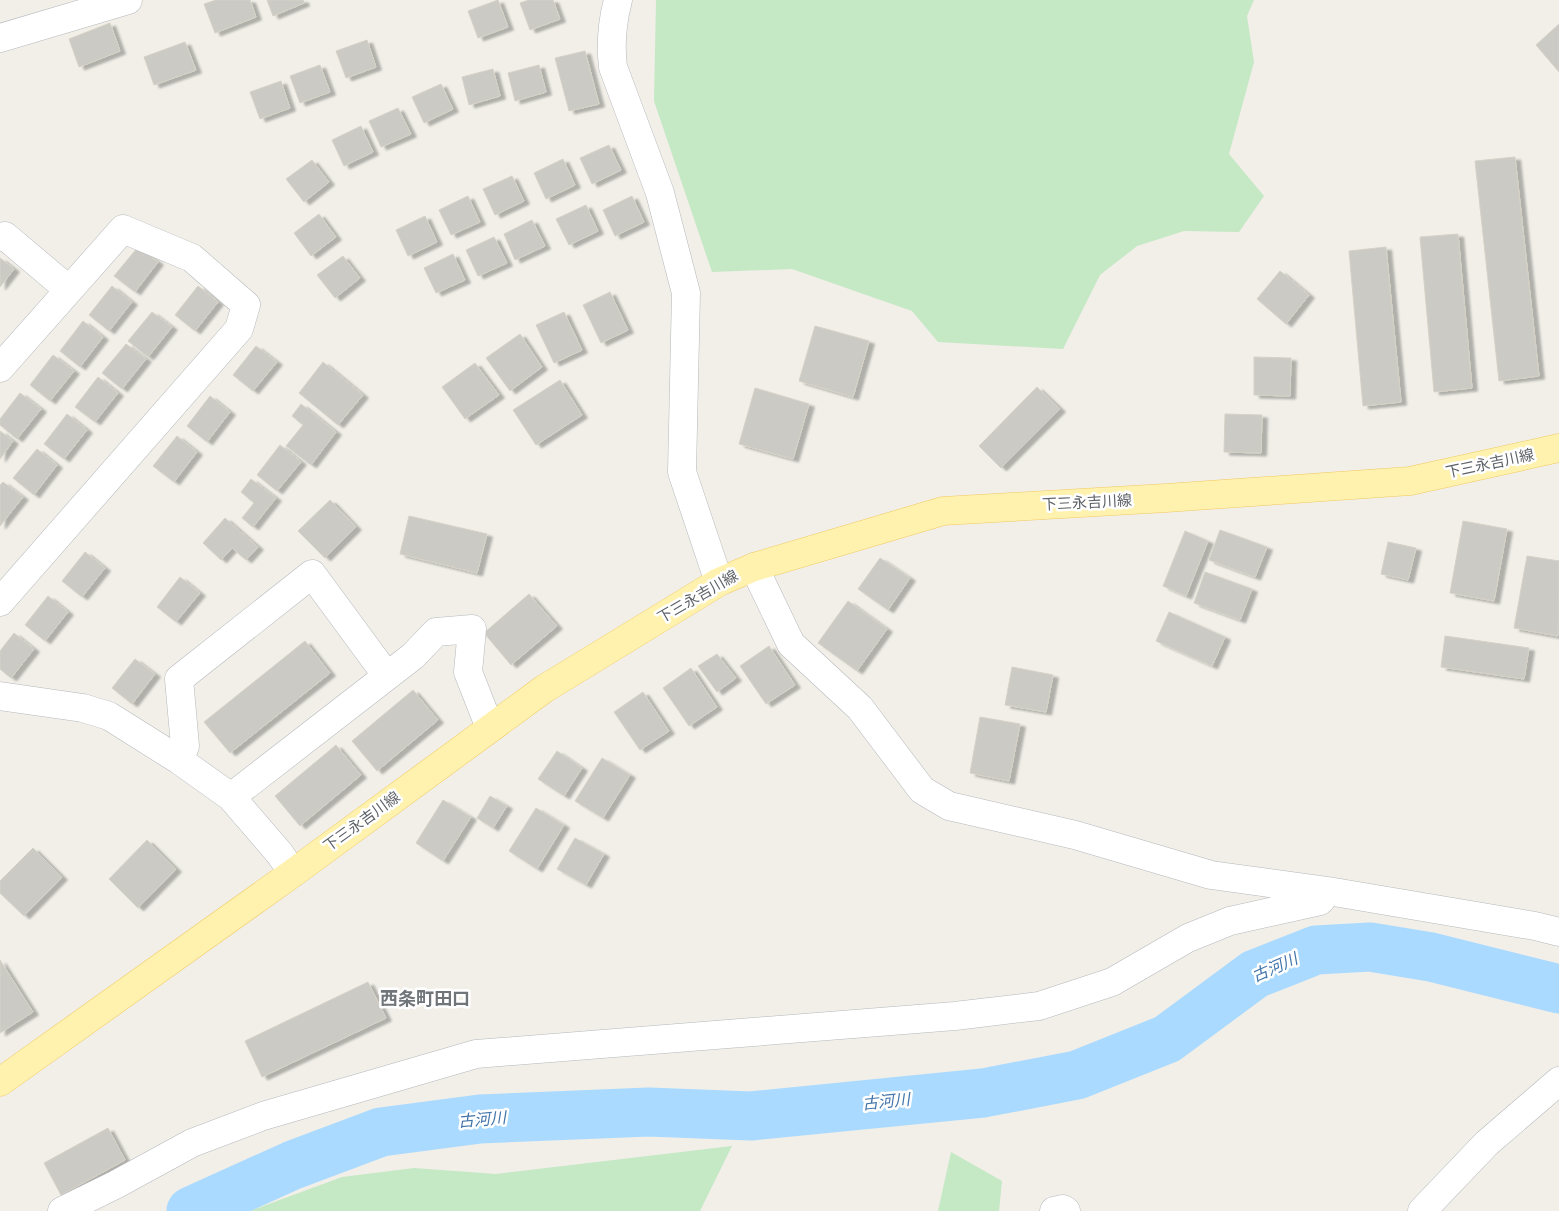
<svg xmlns="http://www.w3.org/2000/svg" width="1559" height="1211" font-family="'Alegreya Sans','Noto Sans JP',sans-serif">
<style>
.green{fill:#c5e8c5}
.lines{fill:none;stroke-linecap:round;stroke-linejoin:round}
.river{stroke:#aadaff;stroke-width:49}
.building{fill:#cccac5;stroke:#d6d1c6;filter:url(#shadow)}
.minor-casing{stroke:#b5b8bc;stroke-width:29}
.major-casing{stroke:#f2c960;stroke-width:29}
.minor{stroke:#fff;stroke-width:28}
.major{stroke:#fff2af;stroke-width:28}
.labels{text-anchor:middle;dominant-baseline:central;stroke-width:5;stroke-linejoin:round;paint-order:stroke}
.street-label{font-size:15px;fill:#5f6368;stroke:#fff}
.water-label{font-size:16px;font-style:italic;fill:#4174aa;stroke:#fff}
.quarter-label{font-size:18px;font-weight:bold;fill:#70757a;stroke:#fff}
</style>
<defs>
<filter id="shadow"><feDropShadow dx="5.5" dy="3" stdDeviation="1" flood-color="#0004"/></filter>
</defs>
<rect width="100%" height="100%" fill="#f1efe8"/>
<path class="green" d="M 656,0 L 1254,0 L 1247,16 L 1254,62 L 1229,154 L 1264,196 L 1239,232 L 1184,231 L 1137,246 L 1100,275 L 1063,349 L 938,342 L 912,311 L 792,269 L 712,272 L 654,101 Z
M 732,1146 L 700,1211 L 250,1211 L 342,1177 L 414,1168 L 496,1174 Z
M 951,1152 L 1002,1181 L 999,1211 L 938,1211 Z"/>
<g class="lines">
<path class="river" d="M 191,1211 L 293,1165 L 381,1132 L 480,1119 L 649,1112 L 751,1116 L 983,1093 L 1077,1075 L 1167,1039 L 1255,974 L 1316,950 L 1370,947 L 1431,957 L 1559,989"/>
</g>
<path class="building" d="M 216,0 L 250,0 L 256,17 L 215,33 L 204,4 Z
M 267,0 L 303,0 L 304,3 L 273,16 Z
M 498,0 L 508,27 L 478,38 L 468,11 Z
M 529,0 L 553,0 L 560,19 L 530,30 L 520,3 Z
M 110,23 L 120,51 L 79,67 L 69,39 Z
M 1559,24 L 1559,72 L 1536,45 Z
M 367,40 L 376,67 L 346,78 L 336,51 Z
M 185,42 L 196,70 L 154,85 L 144,57 Z
M 585,51 L 599,104 L 569,111 L 555,58 Z
M 320,65 L 330,92 L 300,103 L 290,76 Z
M 539,65 L 546,92 L 515,101 L 508,73 Z
M 493,69 L 500,96 L 469,105 L 462,77 Z
M 281,81 L 290,108 L 260,119 L 250,92 Z
M 441,84 L 453,109 L 424,123 L 412,97 Z
M 398,108 L 411,134 L 381,147 L 369,121 Z
M 361,126 L 373,152 L 344,166 L 332,140 Z
M 609,145 L 621,170 L 592,184 L 580,158 Z
M 1515,157 L 1539,376 L 1499,381 L 1475,161 Z
M 563,159 L 575,185 L 546,199 L 534,173 Z
M 312,160 L 329,182 L 304,202 L 286,179 Z
M 512,176 L 524,201 L 495,215 L 483,189 Z
M 468,196 L 480,222 L 451,235 L 439,210 Z
M 632,196 L 644,222 L 615,236 L 603,210 Z
M 586,205 L 598,231 L 569,245 L 556,219 Z
M 319,214 L 336,237 L 311,256 L 294,233 Z
M 425,216 L 437,242 L 408,256 L 396,230 Z
M 532,220 L 545,246 L 515,260 L 504,234 Z
M 1458,234 L 1472,388 L 1434,392 L 1420,237 Z
M 494,237 L 507,263 L 478,276 L 466,250 Z
M 138,247 L 158,262 L 135,292 L 114,276 Z
M 1386,247 L 1401,402 L 1363,406 L 1349,251 Z
M 453,254 L 465,280 L 436,293 L 424,268 Z
M 343,256 L 360,278 L 335,298 L 317,275 Z
M 0,258 L 14,269 L 0,287 Z
M 1280,271 L 1309,295 L 1286,324 L 1257,299 Z
M 112,286 L 132,302 L 109,331 L 89,315 Z
M 198,286 L 218,302 L 195,331 L 175,315 Z
M 610,292 L 628,330 L 601,343 L 583,305 Z
M 152,312 L 172,327 L 148,357 L 128,341 Z
M 564,312 L 582,350 L 554,363 L 536,325 Z
M 83,321 L 103,337 L 80,367 L 60,351 Z
M 815,326 L 869,341 L 853,397 L 799,381 Z
M 520,334 L 542,367 L 510,391 L 486,358 Z
M 126,344 L 146,359 L 122,389 L 102,373 Z
M 256,346 L 277,362 L 253,391 L 233,375 Z
M 53,355 L 74,371 L 50,401 L 30,385 Z
M 1254,357 L 1291,358 L 1290,396 L 1254,395 Z
M 323,362 L 363,395 L 338,425 L 299,393 Z
M 475,363 L 499,395 L 465,419 L 442,387 Z
M 98,377 L 118,393 L 95,422 L 75,407 Z
M 560,380 L 582,415 L 536,445 L 513,410 Z
M 1037,387 L 1060,409 L 1001,468 L 979,446 Z
M 755,388 L 809,404 L 793,459 L 739,444 Z
M 20,393 L 41,409 L 17,439 L 0,425 L 0,419 Z
M 210,396 L 230,412 L 207,442 L 187,426 Z
M 301,404 L 336,432 L 311,465 L 286,446 L 303,425 L 292,416 Z
M 67,414 L 87,430 L 64,459 L 44,444 Z
M 1225,414 L 1262,415 L 1261,453 L 1224,452 Z
M 0,431 L 13,441 L 0,459 Z
M 177,436 L 197,452 L 174,482 L 153,466 Z
M 280,445 L 301,462 L 277,491 L 257,475 Z
M 37,449 L 57,465 L 34,495 L 13,478 Z
M 251,479 L 276,498 L 253,527 L 242,518 L 254,503 L 241,492 Z
M 3,482 L 23,497 L 0,526 L 0,485 Z
M 330,500 L 356,527 L 325,558 L 298,531 Z
M 409,516 L 487,534 L 477,573 L 400,554 Z
M 225,518 L 258,547 L 246,560 L 232,548 L 221,560 L 203,543 Z
M 1463,521 L 1507,529 L 1494,601 L 1450,593 Z
M 1220,530 L 1267,547 L 1255,577 L 1209,560 Z
M 1185,531 L 1208,541 L 1186,596 L 1163,586 Z
M 1388,542 L 1416,548 L 1408,580 L 1381,574 Z
M 85,552 L 105,568 L 82,597 L 62,581 Z
M 1527,556 L 1559,561 L 1558,636 L 1514,628 Z
M 880,558 L 910,578 L 888,610 L 858,589 Z
M 1205,572 L 1252,589 L 1240,620 L 1194,603 Z
M 180,577 L 200,593 L 176,622 L 157,607 Z
M 529,594 L 557,626 L 511,665 L 484,633 Z
M 48,596 L 68,612 L 45,641 L 25,625 Z
M 848,601 L 887,629 L 857,671 L 818,643 Z
M 1169,612 L 1225,637 L 1212,666 L 1156,641 Z
M 14,633 L 34,649 L 11,678 L 0,669 L 0,651 Z
M 1445,636 L 1529,648 L 1524,679 L 1441,667 Z
M 305,641 L 330,673 L 230,753 L 204,722 Z
M 769,646 L 795,685 L 766,704 L 740,666 Z
M 717,654 L 736,678 L 717,692 L 698,666 Z
M 135,659 L 155,674 L 132,704 L 112,688 Z
M 1012,667 L 1053,675 L 1046,712 L 1005,705 Z
M 691,668 L 717,707 L 689,726 L 663,688 Z
M 413,690 L 438,720 L 377,771 L 352,741 Z
M 643,692 L 669,731 L 640,750 L 614,712 Z
M 980,717 L 1020,724 L 1009,781 L 970,773 Z
M 336,745 L 361,775 L 300,826 L 275,796 Z
M 557,751 L 582,768 L 564,796 L 538,779 Z
M 602,758 L 630,775 L 603,818 L 575,801 Z
M 490,796 L 507,806 L 493,828 L 477,818 Z
M 443,800 L 471,817 L 443,861 L 416,843 Z
M 536,808 L 564,825 L 537,869 L 509,851 Z
M 575,838 L 604,854 L 586,885 L 557,869 Z
M 147,840 L 176,869 L 138,908 L 109,879 Z
M 33,848 L 62,877 L 24,916 L 0,893 L 0,881 Z
M 0,960 L 33,1012 L 0,1033 Z
M 368,982 L 386,1018 L 262,1077 L 245,1041 Z
M 108,1128 L 125,1160 L 61,1195 L 44,1163 Z"/>
<g class="lines">
<g class="minor-casing">
<path id="minor" d="M 618,0 C 612,23 610,43 613,67 L 660,193 L 686,293 L 682,472 L 719,582
M 0,38 L 128,0
M 0,237 L 5,236 L 69,290
M 0,368 L 123,229 L 192,258 L 246,305 L 239,329 L 0,602
M 754,567 L 791,644 L 860,708 L 922,790 L 949,806 L 1075,835 L 1211,875 L 1328,891 L 1535,926 L 1559,932
M 0,696 L 83,708 L 109,716 L 179,760 L 231,797 L 280,854 L 293,873
M 179,760 L 185,746 L 179,679 L 312,574 L 387,676
M 231,797 L 413,656 L 436,632 L 472,629 L 468,672 L 490,728
M 62,1211 L 115,1185 L 192,1143 L 263,1116 L 476,1054 L 955,1016 L 1039,1006 L 1112,982 L 1188,938 L 1230,921 L 1320,901 L 1328,891
M 1054,1211 L 1063,1209 L 1066,1211
M 1422,1211 L 1487,1143 L 1559,1081"/>
</g>
<g class="major-casing">
<path id="major" d="M 0,1082 L 293,873 L 544,689 L 719,582 L 754,567 L 943,511 L 1166,498 L 1410,481 L 1559,448"/>
</g>
<use href="#minor" class="minor"/>
<use href="#major" class="major"/>
</g>
<g class="labels">
<g class="street-label">
<text transform="translate(1490 464) rotate(-12)">下三永吉川線</text>
<text transform="translate(1087 503) rotate(-3)">下三永吉川線</text>
<text transform="translate(698 597) rotate(-30)">下三永吉川線</text>
<text transform="translate(362 822) rotate(-36)">下三永吉川線</text>
</g>
<g class="water-label">
<text transform="translate(1275 968) rotate(-24)">古河川</text>
<text transform="translate(886 1102) rotate(-6)">古河川</text>
<text transform="translate(482 1120) rotate(-5)">古河川</text>
</g>
<g class="quarter-label">
<text x="425" y="1000">西条町田口</text>
</g>
</g>
</svg>
